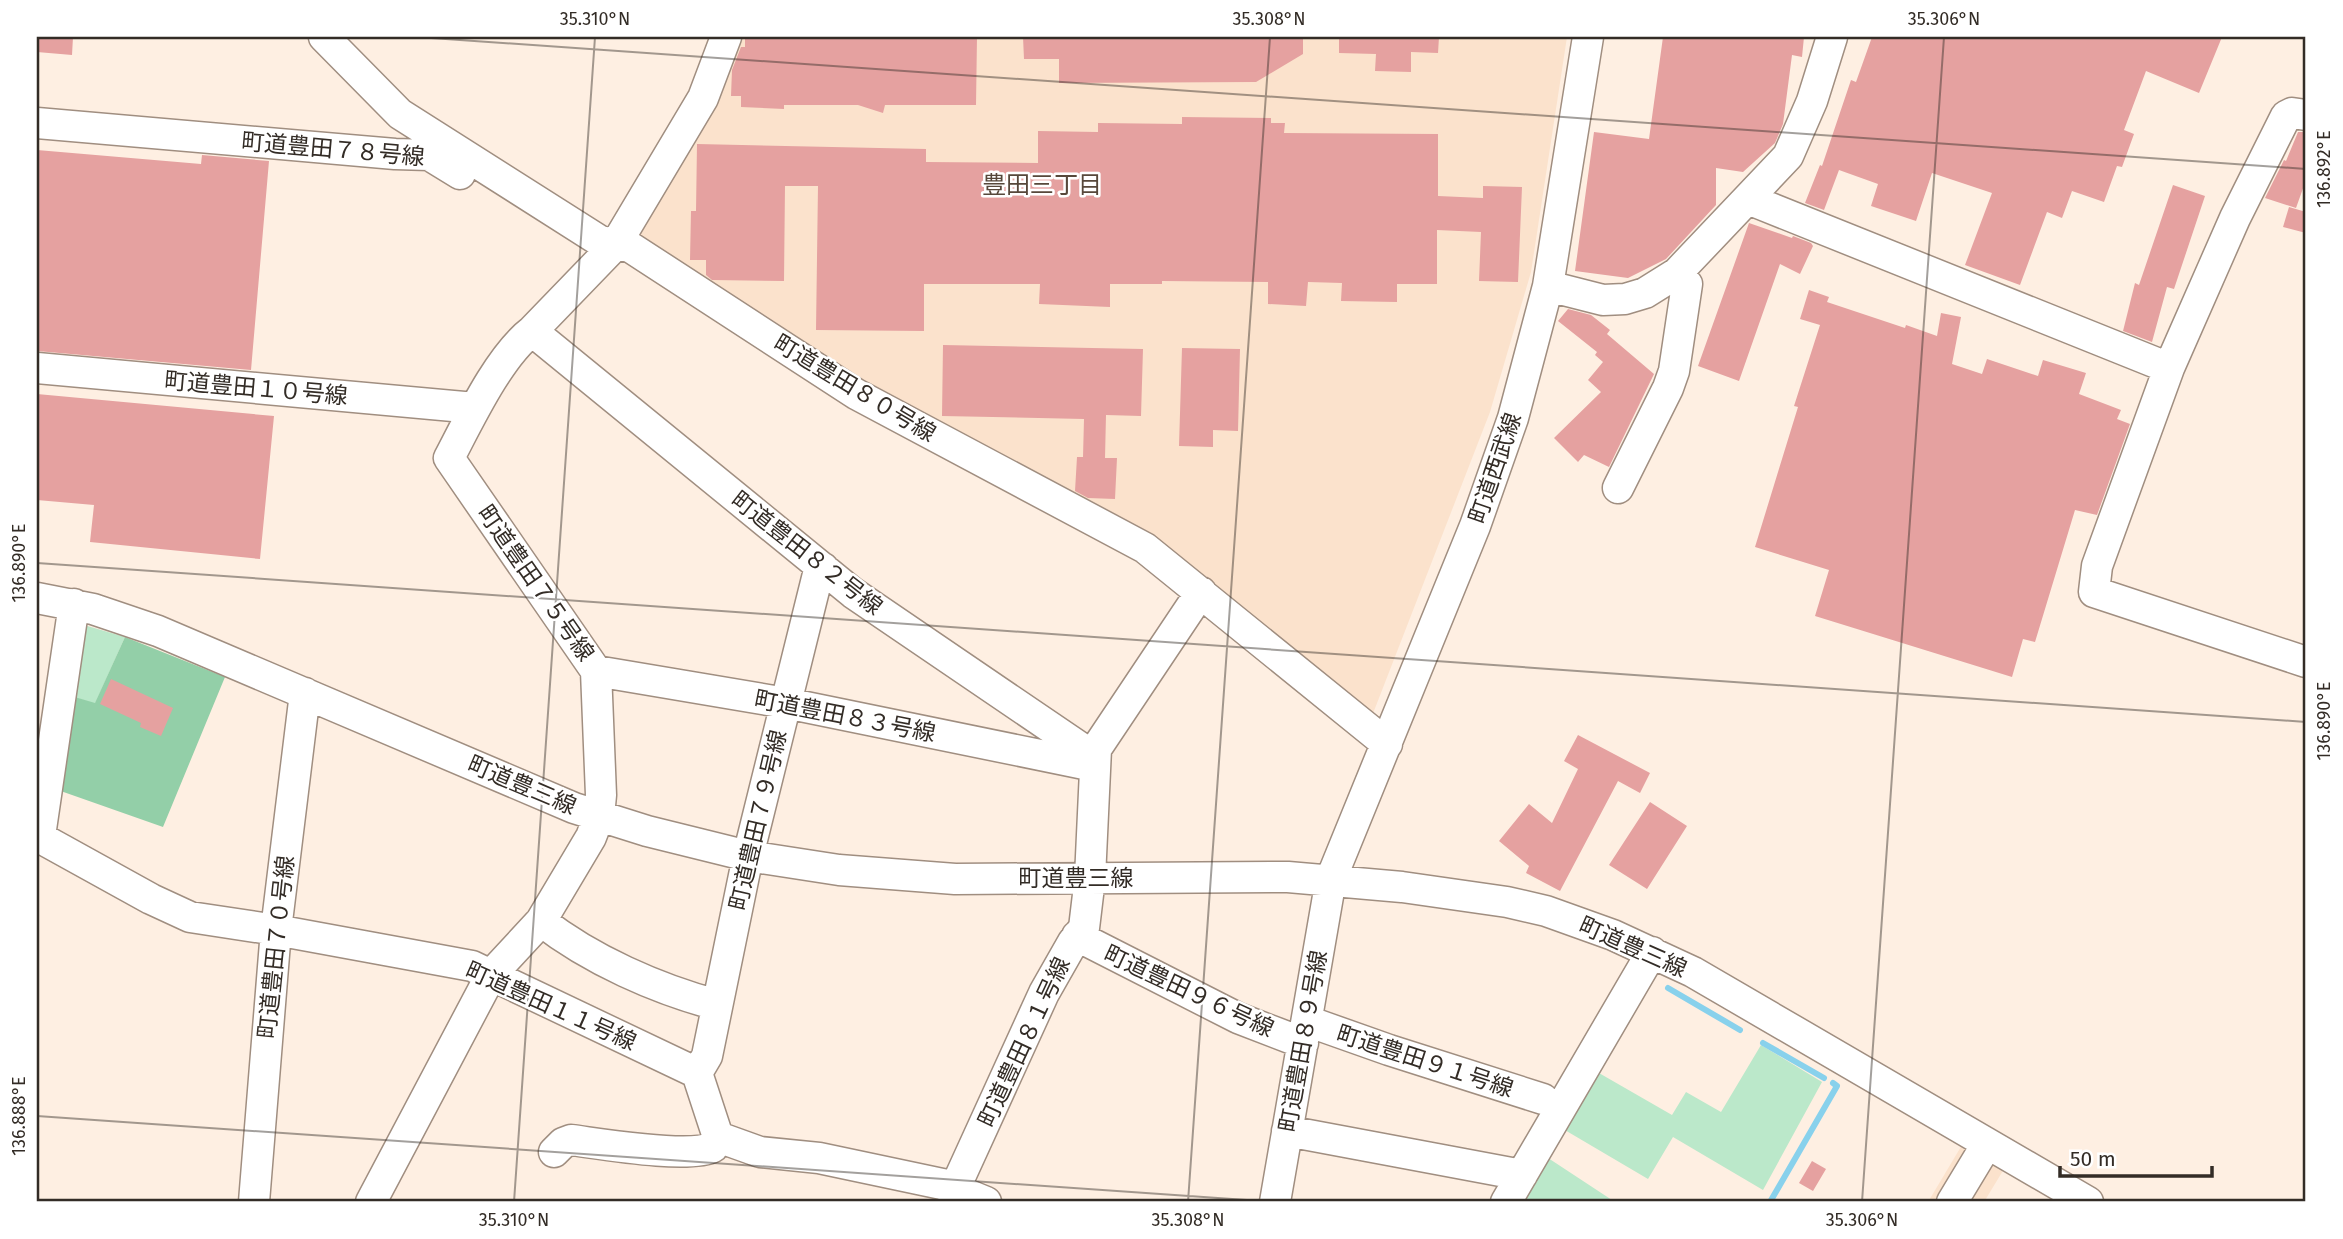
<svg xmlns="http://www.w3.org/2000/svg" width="2343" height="1239" font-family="'Fira Sans','Noto Sans JP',sans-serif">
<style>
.built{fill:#fbe2cc}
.green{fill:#bbe8ca}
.forest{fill:#93cfa8}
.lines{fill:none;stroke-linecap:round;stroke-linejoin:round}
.stream{stroke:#88d1ec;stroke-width:6}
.building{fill:#e5a1a0}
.minor-casing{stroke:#a08e80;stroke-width:33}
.minor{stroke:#fff;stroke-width:30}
.ticks{fill:none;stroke:#332c26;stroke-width:2;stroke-opacity:0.45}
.labels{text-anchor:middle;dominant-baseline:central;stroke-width:5;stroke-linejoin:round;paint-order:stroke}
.street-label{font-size:23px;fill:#332c26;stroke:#fff}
.neighbourhood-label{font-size:24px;fill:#57483b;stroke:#fff}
.neatline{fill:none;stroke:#332c26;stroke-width:2.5}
.ticks-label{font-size:18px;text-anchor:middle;fill:#332c26}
</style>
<rect width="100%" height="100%" fill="#feefe2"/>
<path class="built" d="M 737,37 L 1567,37 L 1531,272 L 1490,412 L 1372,716 L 1156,543 L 864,387 L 634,240 Z
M 1962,1145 L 2004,1169 L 1984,1202 L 1928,1202 Z"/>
<path class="green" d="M 84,625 L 125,637 L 95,704 L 68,695 Z
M 1761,1045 L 1822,1082 L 1763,1190 L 1673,1137 L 1648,1179 L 1558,1126 L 1592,1069 L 1672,1115 L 1686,1092 L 1721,1112 Z
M 1542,1154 L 1615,1202 L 1521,1202 Z"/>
<path class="forest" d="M 125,637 L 225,677 L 163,827 L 55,789 L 68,695 L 95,703 Z"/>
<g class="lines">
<path class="stream" d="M 1668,988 L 1740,1030
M 1763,1043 L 1824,1078
M 1770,1202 L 1837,1086 L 1833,1083"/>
</g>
<path class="building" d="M 37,37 L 73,37 L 72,55 L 37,52 Z
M 745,37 L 977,37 L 976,105 L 885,105 L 883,113 L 858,105 L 784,105 L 784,109 L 741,107 L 741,96 L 731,96 L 732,70 L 741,47 L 745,47 Z
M 1023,37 L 1303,37 L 1303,54 L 1256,82 L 1059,83 L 1059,59 L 1024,59 Z
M 1339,37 L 1439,37 L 1438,53 L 1411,52 L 1411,72 L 1375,71 L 1376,54 L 1339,53 Z
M 1663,37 L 1804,37 L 1802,57 L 1792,55 L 1783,124 L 1775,143 L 1743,172 L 1716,168 L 1716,205 L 1666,259 L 1628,278 L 1575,271 L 1594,132 L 1649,139 Z
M 1872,37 L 2222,37 L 2199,93 L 2146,71 L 2124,130 L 2134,134 L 2122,167 L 2117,166 L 2104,202 L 2072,191 L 2062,218 L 2047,212 L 2020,285 L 1965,265 L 1992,193 L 1932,173 L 1916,221 L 1871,206 L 1878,184 L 1839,170 L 1824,210 L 1805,203 L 1820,165 L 1822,166 L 1851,80 L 1856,82 Z
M 1182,117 L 1271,118 L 1271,123 L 1285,123 L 1284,133 L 1438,134 L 1438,196 L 1483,198 L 1483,186 L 1522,187 L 1518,282 L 1479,281 L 1481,232 L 1437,230 L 1437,284 L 1397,284 L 1397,302 L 1341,301 L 1342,283 L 1308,282 L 1306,306 L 1268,304 L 1268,282 L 1162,281 L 1162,284 L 1110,284 L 1110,307 L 1039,304 L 1040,284 L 924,284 L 924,331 L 816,330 L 818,186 L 785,186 L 784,281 L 712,280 L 706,275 L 706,260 L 690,260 L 691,211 L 696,211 L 697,144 L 926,149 L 926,162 L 1038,163 L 1038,131 L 1098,132 L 1098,123 L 1182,124 Z
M 2298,132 L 2306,132 L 2306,180 L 2296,208 L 2265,198 L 2284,160 L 2286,161 Z
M 37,150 L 201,164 L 202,155 L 269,161 L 251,370 L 37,351 Z
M 2173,185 L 2205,196 L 2174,289 L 2167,287 L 2152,342 L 2123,331 L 2135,283 L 2139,285 Z
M 2289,207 L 2306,212 L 2306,233 L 2283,227 Z
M 1749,223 L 1792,238 L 1793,236 L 1811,243 L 1813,246 L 1800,274 L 1780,264 L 1739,381 L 1698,366 Z
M 1809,290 L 1829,297 L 1827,302 L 1905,328 L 1906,325 L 1937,336 L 1941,313 L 1961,317 L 1952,364 L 1982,374 L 1987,359 L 2038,376 L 2043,360 L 2086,373 L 2079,394 L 2121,410 L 2117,419 L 2130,424 L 2097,515 L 2075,510 L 2035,642 L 2023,639 L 2012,677 L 1815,616 L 1829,570 L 1755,547 L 1798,407 L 1794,406 L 1820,325 L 1800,319 Z
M 1568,309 L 1591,315 L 1610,330 L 1607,334 L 1654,374 L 1609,467 L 1584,455 L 1578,462 L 1554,438 L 1601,392 L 1588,380 L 1603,362 L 1595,355 L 1597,352 L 1558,321 Z
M 943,345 L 1143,349 L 1141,416 L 1106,415 L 1105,458 L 1117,458 L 1115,499 L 1088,498 L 1075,491 L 1077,457 L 1083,457 L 1084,419 L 942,416 Z
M 1182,348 L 1240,349 L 1238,431 L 1213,430 L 1213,447 L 1179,446 Z
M 37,394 L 274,416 L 260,559 L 90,542 L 94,505 L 37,500 Z
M 111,679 L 173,708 L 161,736 L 140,727 L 141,723 L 100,704 Z
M 1578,735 L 1650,773 L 1640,793 L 1618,781 L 1560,891 L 1526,873 L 1529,866 L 1499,841 L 1529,804 L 1552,823 L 1578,769 L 1564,761 Z
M 1650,802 L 1687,826 L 1647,889 L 1609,865 Z
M 1812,1161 L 1826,1169 L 1813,1191 L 1799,1183 Z"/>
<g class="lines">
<g class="minor-casing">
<path id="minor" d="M 324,37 L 400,114 L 600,241 L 630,247 L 856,394 L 1145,548 L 1387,744
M 2306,115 L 2292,113 L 2286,116 L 2235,218 L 2169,368 L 2097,566 L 2094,592 L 2306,662
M 37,123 L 395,154 L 429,155 L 460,174
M 1748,199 L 2169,368
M 1548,286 L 1603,300 L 1625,299 L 1645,293 L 1677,273 L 1788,156 L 1812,101 L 1832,37
M 532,331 L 853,593 L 1094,757
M 37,368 L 475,408
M 1618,488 L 1668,388 L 1674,371 L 1687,284 L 1677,273
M 37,598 L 93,609 L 158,631 L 574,808 L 647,831 L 748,856 L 839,870 L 955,879 L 1288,877 L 1402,887 L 1507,902 L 1546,911 L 1613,935 L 1693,972 L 2088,1202
M 596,671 L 786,703 L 1094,766
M 37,836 L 151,899 L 190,917 L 276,930 L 472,966 L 697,1073 L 718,1137 L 760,1152 L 819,1158 L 942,1184 L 986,1202
M 40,836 L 74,604
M 541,921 C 591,960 657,989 717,1005
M 1077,936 L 1238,1018 L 1303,1043
M 1307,1021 L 1389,1050 L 1543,1099
M 697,1073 L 707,1056 L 748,856 L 818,574 L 823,568
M 1287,1131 L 1522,1175
M 554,1152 L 563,1143 L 571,1140 C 602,1144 689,1159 713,1147 L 718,1137
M 955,1188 L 1044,993 L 1073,942 L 1084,928 L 1090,878 L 1096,749 L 1201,592
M 254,1202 L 276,930 L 305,693
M 371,1202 L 491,975 L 541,921 L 591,837 L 599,816 L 601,795 L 596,671 L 449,458 C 469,420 499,356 532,331 L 616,244 L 703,98 L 726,37
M 1275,1202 L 1331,879 L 1475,526 L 1513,418 L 1548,286 L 1588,37
M 1506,1202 L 1652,952
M 1952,1202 L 1987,1144"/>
</g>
<use href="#minor" class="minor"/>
</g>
<path class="ticks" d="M 417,37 L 2306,169M 37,563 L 2306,722M 37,1116 L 1275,1202M 514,1202 L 595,37M 1188,1202 L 1270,37M 1862,1202 L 1944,37"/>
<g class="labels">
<g class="street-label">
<text transform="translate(333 149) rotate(5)">町道豊田７８号線</text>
<text transform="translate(256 388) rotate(5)">町道豊田１０号線</text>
<text transform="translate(855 388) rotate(31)">町道豊田８０号線</text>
<text transform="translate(1495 468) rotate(-71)">町道西武線</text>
<text transform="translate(807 553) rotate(38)">町道豊田８２号線</text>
<text transform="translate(536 583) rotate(55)">町道豊田７５号線</text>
<text transform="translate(845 716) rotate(11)">町道豊田８３号線</text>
<text transform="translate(522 785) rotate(23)">町道豊三線</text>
<text transform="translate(758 820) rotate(-77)">町道豊田７９号線</text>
<text x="1076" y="878">町道豊三線</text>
<text transform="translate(276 947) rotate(-84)">町道豊田７０号線</text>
<text transform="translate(1633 947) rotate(24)">町道豊三線</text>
<text transform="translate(1189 991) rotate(25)">町道豊田９６号線</text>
<text transform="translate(551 1006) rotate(24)">町道豊田１１号線</text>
<text transform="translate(1303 1041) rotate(-80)">町道豊田８９号線</text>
<text transform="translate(1024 1042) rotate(-65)">町道豊田８１号線</text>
<text transform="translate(1425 1061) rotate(18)">町道豊田９１号線</text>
</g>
<g class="neighbourhood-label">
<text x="1042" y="185">豊田三丁目</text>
</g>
</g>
<rect width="2343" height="1239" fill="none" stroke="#ffffff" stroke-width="77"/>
<path d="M2060 1166v10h152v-10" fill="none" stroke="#332c26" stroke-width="3.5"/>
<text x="2070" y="1166" font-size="21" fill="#332c26" stroke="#ffffff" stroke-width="5" paint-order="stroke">50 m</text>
<rect x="38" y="38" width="2266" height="1162" class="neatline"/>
<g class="ticks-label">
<text x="595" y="25">35.310°N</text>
<text x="1269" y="25">35.308°N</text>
<text x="1944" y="25">35.306°N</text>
<text transform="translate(2324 169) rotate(-90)" y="6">136.892°E</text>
<text transform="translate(19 563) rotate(-90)" y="6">136.890°E</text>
<text transform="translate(2324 721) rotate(-90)" y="6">136.890°E</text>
<text transform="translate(19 1116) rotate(-90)" y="6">136.888°E</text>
<text x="514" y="1226">35.310°N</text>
<text x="1188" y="1226">35.308°N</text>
<text x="1862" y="1226">35.306°N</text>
</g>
</svg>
